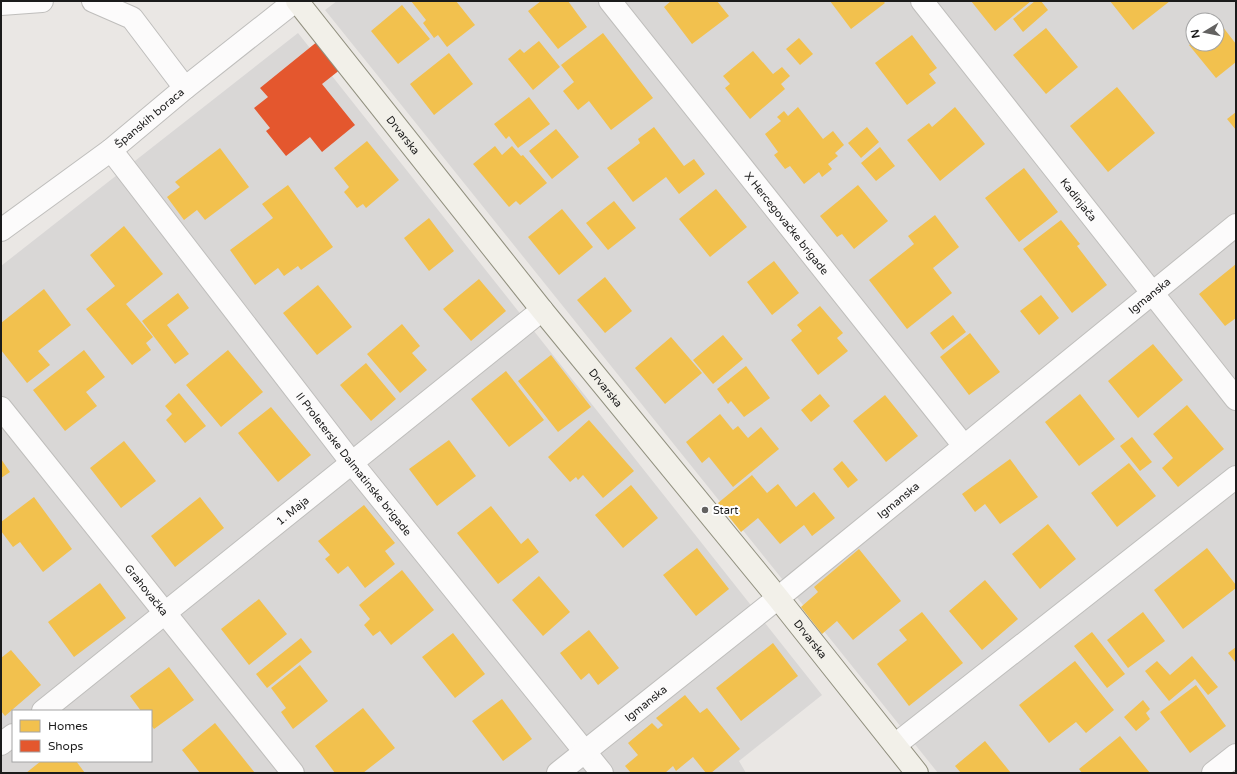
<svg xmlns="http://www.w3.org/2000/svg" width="1237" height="774" font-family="'Varela Round',sans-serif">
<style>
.residential{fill:#d9d7d6;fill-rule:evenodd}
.homes{fill:#f2c14e}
.shops{fill:#e4572e}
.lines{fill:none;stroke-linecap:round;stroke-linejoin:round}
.street-casing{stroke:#bfbebc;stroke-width:24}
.secondary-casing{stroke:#91907f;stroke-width:24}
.street{stroke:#fcfbfb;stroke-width:22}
.secondary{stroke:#f2f0e9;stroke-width:22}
.poi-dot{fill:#636261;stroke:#fff;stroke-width:1.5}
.labels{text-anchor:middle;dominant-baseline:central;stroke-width:4;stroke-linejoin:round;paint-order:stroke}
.street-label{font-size:11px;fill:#1b1b1b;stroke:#fff}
.poi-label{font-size:11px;fill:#1b1b1b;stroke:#fff;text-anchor:start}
</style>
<rect width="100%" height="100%" fill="#eae7e4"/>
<path class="residential" d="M 337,1 L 1236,1 L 1236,773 L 938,773 L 325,10 ZM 1193,20 L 1217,20 L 1217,44 L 1193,44 Z
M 298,33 L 822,695 L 739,761 L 746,773 L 1,773 L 1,266 ZM 13,711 L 151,711 L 151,761 L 13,761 Z"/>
<path class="homes" d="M 411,1 L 456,1 L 475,25 L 447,47 L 438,35 L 434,38 L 423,23 L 426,20 Z
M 541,1 L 568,1 L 587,27 L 558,49 L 528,11 Z
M 671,1 L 717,1 L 729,16 L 692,44 L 664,7 Z
M 830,1 L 883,1 L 885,3 L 851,29 Z
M 971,1 L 1031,1 L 995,31 Z
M 1035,1 L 1041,1 L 1048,10 L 1023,32 L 1013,19 Z
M 1110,1 L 1170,1 L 1133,30 Z
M 402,5 L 430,39 L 398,64 L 371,31 Z
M 1219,22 L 1236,44 L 1236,62 L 1216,78 L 1189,45 L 1193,42 L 1193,44 L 1217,44 L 1217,23 Z
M 1046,28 L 1078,67 L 1046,94 L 1013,55 Z
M 603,33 L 653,98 L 611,130 L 589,101 L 578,110 L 563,91 L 574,82 L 561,65 Z
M 912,35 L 937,68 L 929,74 L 936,83 L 907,105 L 875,63 Z
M 799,38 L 813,54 L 800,65 L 786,49 Z
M 539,41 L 560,67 L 533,90 L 508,59 L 520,49 L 524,53 Z
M 753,51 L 773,74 L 782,67 L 790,76 L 781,84 L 785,89 L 750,119 L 725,88 L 730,84 L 723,76 Z
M 449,53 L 473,84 L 434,115 L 410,84 Z
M 1117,87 L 1155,133 L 1108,172 L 1070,126 Z
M 529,97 L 550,124 L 518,148 L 509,136 L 506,139 L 494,124 Z
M 798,107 L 823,139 L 833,131 L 844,145 L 835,153 L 838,156 L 828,164 L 832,169 L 822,177 L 819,172 L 804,184 L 790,166 L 785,169 L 774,155 L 778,152 L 765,134 L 781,121 L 777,117 L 784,111 L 788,116 Z
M 955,107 L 985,144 L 940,181 L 907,140 L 929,123 L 932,127 Z
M 1236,112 L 1236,130 L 1227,119 Z
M 654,127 L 684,166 L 694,159 L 705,174 L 679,194 L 666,177 L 633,202 L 607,168 L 640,143 L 638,139 Z
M 867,127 L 879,142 L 861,158 L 848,143 Z
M 556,129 L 579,157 L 552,179 L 529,151 Z
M 367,141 L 399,180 L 366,208 L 363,204 L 357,208 L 344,192 L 349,187 L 334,168 Z
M 495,146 L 502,155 L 512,146 L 521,156 L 523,155 L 547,183 L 520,205 L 516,201 L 509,207 L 473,164 Z
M 880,147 L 895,166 L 876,181 L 861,163 Z
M 220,148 L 249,187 L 205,220 L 197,210 L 184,220 L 167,197 L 180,187 L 175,182 Z
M 1024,168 L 1058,212 L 1019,242 L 985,198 Z
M 288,185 L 333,247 L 301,270 L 298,266 L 284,276 L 278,268 L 255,285 L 230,250 L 273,218 L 262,204 Z
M 858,185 L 888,221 L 854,249 L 842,234 L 837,237 L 820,216 Z
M 716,189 L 747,227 L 710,257 L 679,219 Z
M 614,201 L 636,228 L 608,250 L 586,223 Z
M 562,209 L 593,247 L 559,275 L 528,237 Z
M 935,215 L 959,247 L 933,268 L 952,293 L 907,329 L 869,280 L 914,244 L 908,236 Z
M 429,218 L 454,251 L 429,271 L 404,238 Z
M 1061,220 L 1080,244 L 1077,246 L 1107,285 L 1072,313 L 1023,249 Z
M 124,226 L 163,274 L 126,304 L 153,337 L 146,343 L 151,350 L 132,365 L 86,309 L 115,286 L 90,255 Z
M 774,261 L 799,293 L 772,315 L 747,282 Z
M 1236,264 L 1236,318 L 1225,326 L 1199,294 Z
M 605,277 L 632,311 L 605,333 L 577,300 Z
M 479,279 L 506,311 L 471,341 L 443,309 Z
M 318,285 L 352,327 L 317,355 L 283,313 Z
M 44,289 L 71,325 L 38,351 L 50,365 L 27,383 L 1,350 L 1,323 Z
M 178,293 L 189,308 L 167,325 L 189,354 L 175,364 L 142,321 Z
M 1041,295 L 1059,318 L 1039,335 L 1020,311 Z
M 820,306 L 843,333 L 837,338 L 848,351 L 818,375 L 791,340 L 802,331 L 797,325 Z
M 953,315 L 966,332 L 943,350 L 930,333 Z
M 402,324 L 420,346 L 412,353 L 427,370 L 400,393 L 367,354 Z
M 970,333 L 1000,372 L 969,395 L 940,357 Z
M 723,335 L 743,359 L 713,384 L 693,360 Z
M 671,337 L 702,373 L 665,404 L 635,368 Z
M 1153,344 L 1183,380 L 1138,418 L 1108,381 Z
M 84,350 L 105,377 L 86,392 L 97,406 L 65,431 L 33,390 Z
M 228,350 L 263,392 L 221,427 L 186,385 Z
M 551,355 L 591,407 L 558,432 L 518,381 Z
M 366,363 L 396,399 L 371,421 L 340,385 Z
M 746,366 L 770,398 L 744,417 L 731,401 L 728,404 L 717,389 Z
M 506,371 L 544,420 L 509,447 L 471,399 Z
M 179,393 L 206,426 L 185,443 L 166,420 L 172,414 L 165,406 Z
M 820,394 L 830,406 L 811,422 L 801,410 Z
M 1080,394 L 1115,439 L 1079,466 L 1045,422 Z
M 885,395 L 918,436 L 886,462 L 853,421 Z
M 1187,405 L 1224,449 L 1178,487 L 1162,468 L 1173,458 L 1153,434 Z
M 271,407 L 311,455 L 278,482 L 238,433 Z
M 720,414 L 733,430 L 738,426 L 748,438 L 761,427 L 779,449 L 733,487 L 709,457 L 702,463 L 686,442 Z
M 589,420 L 634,471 L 603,498 L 583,475 L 578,480 L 576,477 L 570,482 L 548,457 Z
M 1132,437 L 1152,462 L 1140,471 L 1120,446 Z
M 449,440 L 476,476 L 437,506 L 409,469 Z
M 124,441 L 156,481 L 121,508 L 90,468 Z
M 1,459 L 10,472 L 1,478 Z
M 1010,459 L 1038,497 L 1000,524 L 985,504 L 975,512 L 962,494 Z
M 842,461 L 858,480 L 848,488 L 833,469 Z
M 1129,463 L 1156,496 L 1117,527 L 1091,493 Z
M 752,475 L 767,493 L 778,484 L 796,507 L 814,492 L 835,518 L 812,536 L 804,525 L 780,544 L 758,518 L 741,532 L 718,503 Z
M 631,485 L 658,518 L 623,548 L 595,515 Z
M 34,497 L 72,549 L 43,572 L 20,542 L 13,547 L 1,531 L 1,522 Z
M 200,497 L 224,528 L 175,567 L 151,536 Z
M 364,505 L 395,543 L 385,551 L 395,564 L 365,588 L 348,566 L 338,574 L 325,559 L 330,555 L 318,541 Z
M 491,506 L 521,544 L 528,538 L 539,552 L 498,584 L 457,533 Z
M 1048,524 L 1076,559 L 1040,589 L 1012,554 Z
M 697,548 L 729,589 L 696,616 L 663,575 Z
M 1207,548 L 1236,585 L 1236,588 L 1183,629 L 1154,590 Z
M 859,549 L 901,601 L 853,640 L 837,621 L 822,634 L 801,607 L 818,592 L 814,587 Z
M 402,570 L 434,610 L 391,645 L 380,631 L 373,636 L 364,625 L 370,619 L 359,605 Z
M 539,576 L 570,612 L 543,636 L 512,600 Z
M 985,580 L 1018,619 L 982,650 L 949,611 Z
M 100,583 L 126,618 L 74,657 L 48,622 Z
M 259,599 L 287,634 L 249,665 L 221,629 Z
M 922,612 L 963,663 L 909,706 L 877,664 L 907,640 L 899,630 Z
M 1143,612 L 1165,641 L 1128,668 L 1107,640 Z
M 589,630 L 619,668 L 598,685 L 589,673 L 581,680 L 560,653 Z
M 1092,632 L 1125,674 L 1107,688 L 1074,646 Z
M 453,633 L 485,674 L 455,698 L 422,657 Z
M 301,638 L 312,652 L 267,688 L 256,674 Z
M 773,643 L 798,676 L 741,721 L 716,688 Z
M 1236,647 L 1236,663 L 1228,653 Z
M 11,650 L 41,685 L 5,716 L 1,711 L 1,658 Z
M 1192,656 L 1218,687 L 1208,695 L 1195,679 L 1169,701 L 1145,671 L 1157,661 L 1170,675 Z
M 1075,661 L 1114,710 L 1086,733 L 1076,722 L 1049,743 L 1019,705 Z
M 300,665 L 328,701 L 293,729 L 281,712 L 286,708 L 271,688 Z
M 169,667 L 194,700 L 154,729 L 151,725 L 151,711 L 141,711 L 130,696 Z
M 1196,685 L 1226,726 L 1190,753 L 1160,712 Z
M 685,695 L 700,713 L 707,708 L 740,749 L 711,773 L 706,773 L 693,757 L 676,771 L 673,766 L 665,773 L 631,773 L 625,766 L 638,755 L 628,743 L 652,723 L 658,729 L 663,725 L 656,718 Z
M 502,699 L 532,739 L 503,761 L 472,721 Z
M 1143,700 L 1150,709 L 1146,713 L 1150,719 L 1136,731 L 1124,717 Z
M 363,708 L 395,748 L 363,773 L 335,773 L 315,746 Z
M 215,723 L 255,773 L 200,773 L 182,750 Z
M 1120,736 L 1150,773 L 1082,773 L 1079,769 Z
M 985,741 L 1011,773 L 961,773 L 955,766 Z
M 41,761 L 76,761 L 85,773 L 26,773 Z"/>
<path class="shops" d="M 318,41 L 341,69 L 322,84 L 355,125 L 322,152 L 310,137 L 286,156 L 266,131 L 270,128 L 254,108 L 268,97 L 260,88 Z"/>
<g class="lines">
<g class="street-casing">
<g id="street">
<path d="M 93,1 L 132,18 L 185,88"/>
<path id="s1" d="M 610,1 L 964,446"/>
<path id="s2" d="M 922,1 L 1236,399"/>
<path d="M 1,4 L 42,1"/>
<path id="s3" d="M 111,150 L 352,463 L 602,773"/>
<path id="s4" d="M 1,230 L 111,150 L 185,88 L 295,1"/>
<path id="s5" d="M 1,408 L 293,773"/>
<path id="s6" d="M 43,711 L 542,310"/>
<path d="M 1,744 L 13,735"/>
<path d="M 895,745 L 1236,477"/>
<path id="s7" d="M 558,773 L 778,598 L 1236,225"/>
<path d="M 1213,773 L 1236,755"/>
</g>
</g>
<g class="secondary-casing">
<g id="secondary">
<path id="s8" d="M 297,1 L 542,310 L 778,598 L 917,773"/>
</g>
</g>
<use href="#street" class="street"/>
<use href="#secondary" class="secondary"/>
</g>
<circle class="poi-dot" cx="705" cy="510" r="4"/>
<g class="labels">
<g class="street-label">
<text stroke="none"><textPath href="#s4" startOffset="186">Španskih boraca</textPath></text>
<text stroke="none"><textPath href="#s8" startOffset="171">Drvarska</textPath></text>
<text stroke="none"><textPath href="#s2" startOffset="253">Kadinjača</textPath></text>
<text stroke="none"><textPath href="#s1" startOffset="284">X Hercegovačke brigade</textPath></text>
<text stroke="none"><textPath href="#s7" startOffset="760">Igmanska</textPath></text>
<text stroke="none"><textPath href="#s8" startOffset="495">Drvarska</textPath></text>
<text stroke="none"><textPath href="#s3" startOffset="397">II Proleterske Dalmatinske brigade</textPath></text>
<text stroke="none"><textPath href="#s7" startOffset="436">Igmanska</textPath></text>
<text stroke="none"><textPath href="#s6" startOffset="320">1. Maja</textPath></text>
<text stroke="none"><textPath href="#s5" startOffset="233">Grahovačka</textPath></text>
<text stroke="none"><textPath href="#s8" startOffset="819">Drvarska</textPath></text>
<text stroke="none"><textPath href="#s7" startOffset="112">Igmanska</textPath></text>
</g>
<g class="poi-label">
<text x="713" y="510">Start</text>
</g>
</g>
<rect width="1237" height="774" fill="none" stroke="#1b1b1b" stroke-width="4"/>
<rect x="12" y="710" width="140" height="52" fill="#ffffff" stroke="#a4a4a4"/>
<rect x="20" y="720" width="20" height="12" fill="#f2c14e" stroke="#a4a4a4"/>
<text x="48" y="730" font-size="12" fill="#1b1b1b">Homes</text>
<rect x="20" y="740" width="20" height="12" fill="#e4572e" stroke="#a4a4a4"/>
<text x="48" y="750" font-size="12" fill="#1b1b1b">Shops</text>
<g transform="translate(1205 32) rotate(260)"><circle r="19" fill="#ffffff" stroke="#a4a4a4"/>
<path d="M0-3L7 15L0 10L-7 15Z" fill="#636261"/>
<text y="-6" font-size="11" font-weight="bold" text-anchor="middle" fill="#1b1b1b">N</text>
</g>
</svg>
